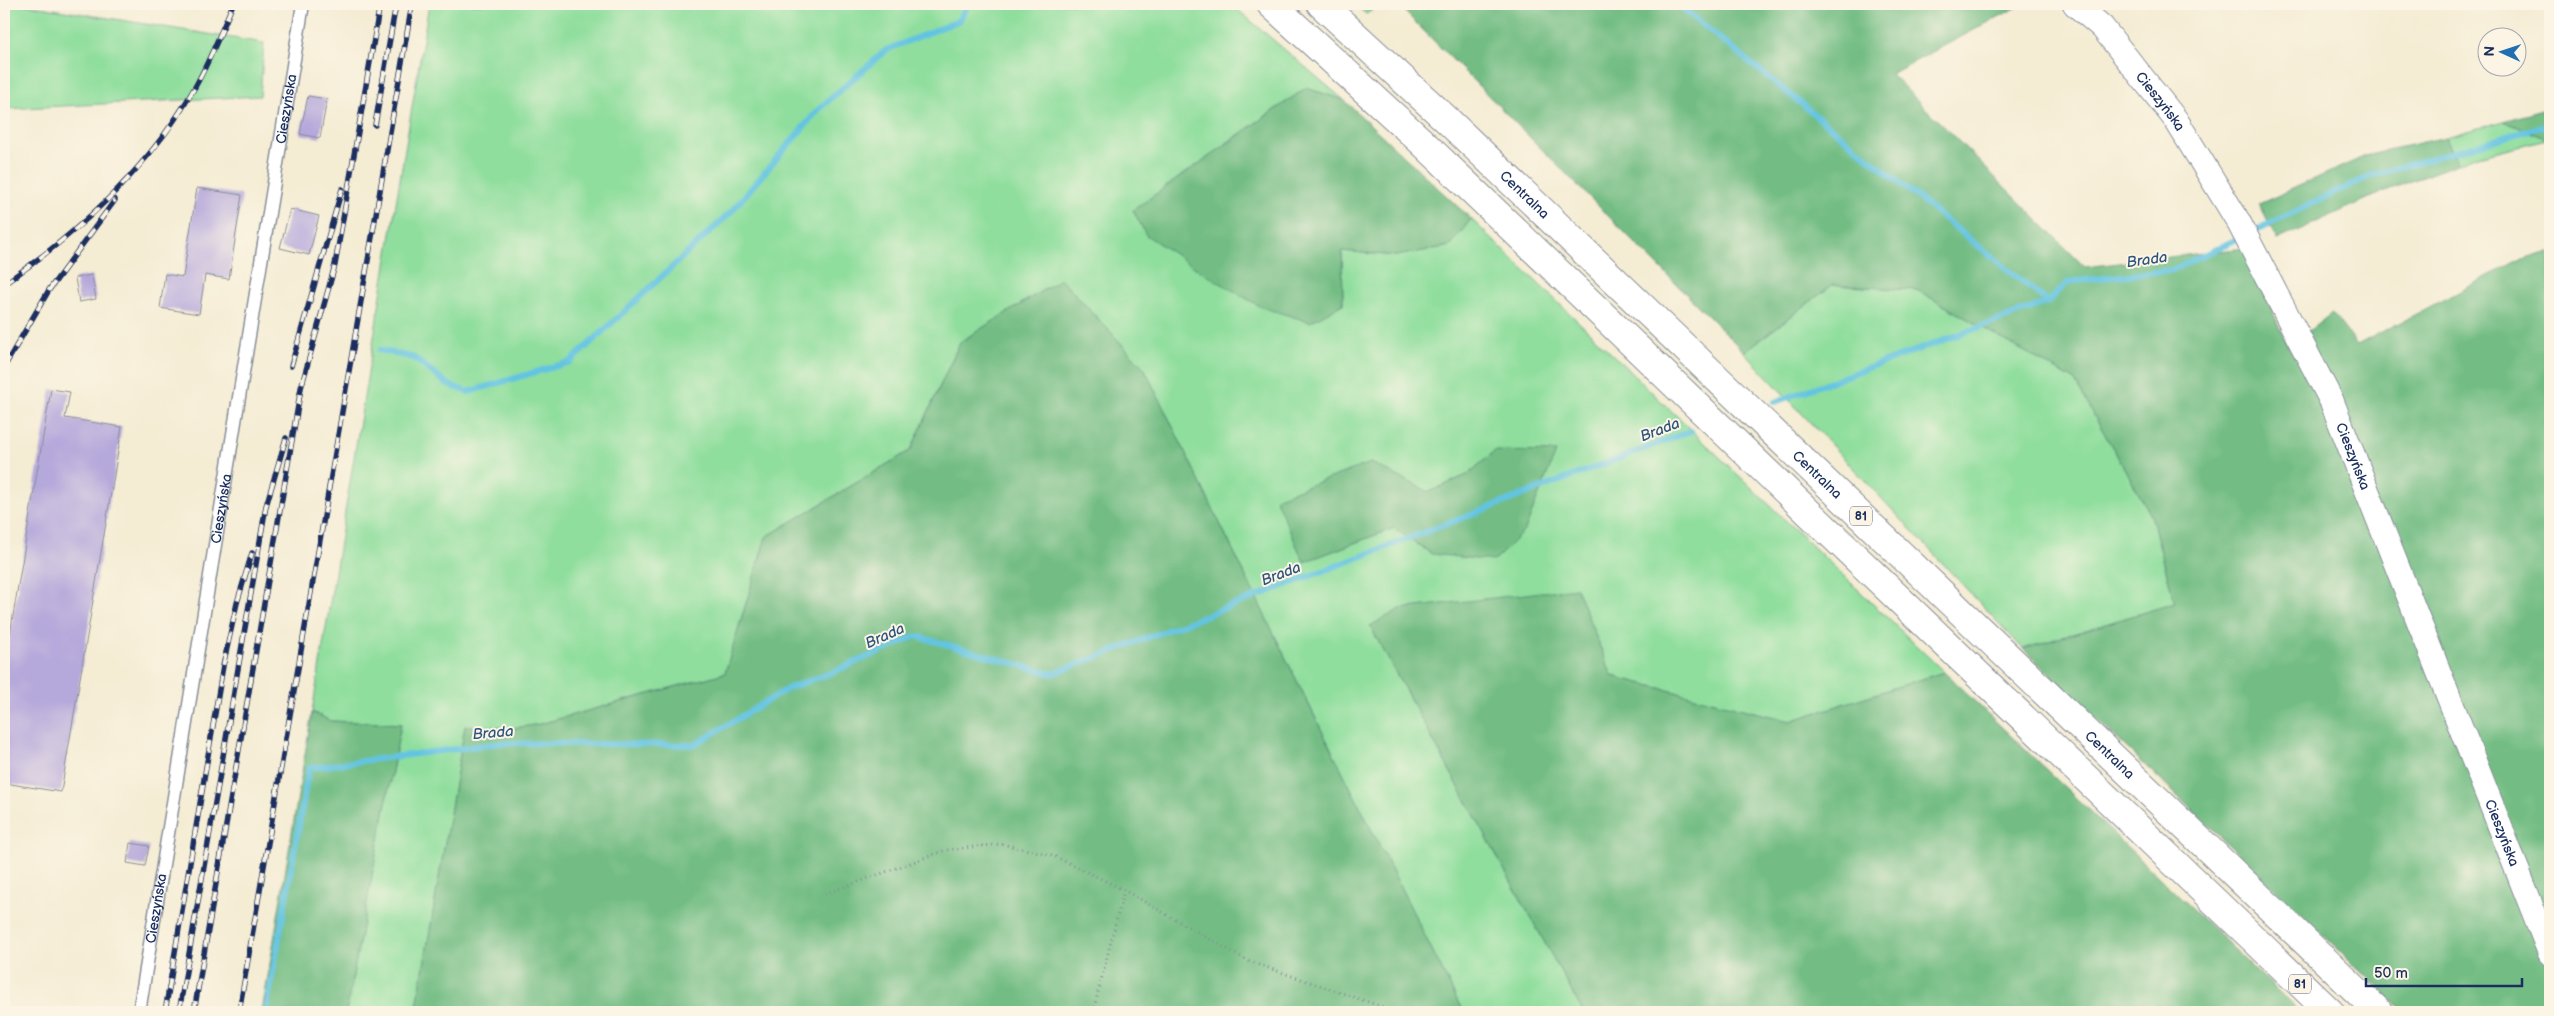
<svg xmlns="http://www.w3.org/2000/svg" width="2554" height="1016" font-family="'Balsamiq Sans',sans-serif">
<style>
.green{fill:#8fde9d;stroke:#55867e;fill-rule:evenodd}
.forest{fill:#73bd84;stroke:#477671}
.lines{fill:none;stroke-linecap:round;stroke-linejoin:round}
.stream{stroke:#63c4e1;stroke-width:6}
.building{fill:#b5a8db}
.service-casing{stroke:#888e98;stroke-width:15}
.minor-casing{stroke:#888e98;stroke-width:26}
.primary-casing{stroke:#888e98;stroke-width:30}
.path{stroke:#888e98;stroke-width:3;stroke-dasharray:1 4;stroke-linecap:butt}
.service{stroke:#fff;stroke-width:12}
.minor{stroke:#fff;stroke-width:24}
.primary{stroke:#fff;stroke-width:28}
.rail-casing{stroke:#1b2f5e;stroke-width:5.5}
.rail{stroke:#fcf5e5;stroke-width:4;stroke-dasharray:11;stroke-linecap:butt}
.labels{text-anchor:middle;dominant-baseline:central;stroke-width:4;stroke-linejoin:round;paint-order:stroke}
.shield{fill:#fcf5e5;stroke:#5e6a86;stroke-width:1}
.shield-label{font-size:12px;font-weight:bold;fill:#1b2f5e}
.street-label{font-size:14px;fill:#1b2f5e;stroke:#fcf5e5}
.water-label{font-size:15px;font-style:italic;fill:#2d547f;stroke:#fcf5e5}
</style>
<rect width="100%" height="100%" fill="#fcf5e5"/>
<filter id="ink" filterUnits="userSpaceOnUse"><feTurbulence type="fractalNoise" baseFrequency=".02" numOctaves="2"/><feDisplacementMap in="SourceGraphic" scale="10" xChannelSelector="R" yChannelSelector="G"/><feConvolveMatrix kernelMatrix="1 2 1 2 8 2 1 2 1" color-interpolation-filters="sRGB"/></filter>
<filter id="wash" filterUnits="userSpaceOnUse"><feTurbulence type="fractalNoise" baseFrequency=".0096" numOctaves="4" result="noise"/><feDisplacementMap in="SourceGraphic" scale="20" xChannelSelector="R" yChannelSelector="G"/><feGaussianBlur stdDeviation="1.12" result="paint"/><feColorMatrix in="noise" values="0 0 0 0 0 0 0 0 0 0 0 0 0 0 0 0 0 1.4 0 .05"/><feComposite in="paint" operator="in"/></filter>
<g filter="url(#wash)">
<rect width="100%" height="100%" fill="#f4ecd3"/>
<path class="green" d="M 4,4 L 21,4 L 264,43 L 260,96 L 4,109 Z
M 429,4 L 1231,4 L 1344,100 L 1306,88 L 1225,144 L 1343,304 L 1342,251 L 1396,256 L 1450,246 L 1471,219 L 1944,672 L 1790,721 L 1612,676 L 1576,588 L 1370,626 L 1583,1012 L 1463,1012 L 1293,673 L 1144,368 L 1061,279 L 960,342 L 911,450 L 766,537 L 725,673 L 540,724 L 516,728 L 465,726 L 416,1012 L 346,1012 L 401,724 L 331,721 L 312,712 ZM 1495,451 L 1432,554 L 1394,528 L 1304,562 L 1370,463 L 1429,492 L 1467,475 Z
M 1355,4 L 1382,4 L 1366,14 Z
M 2504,121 L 2546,139 L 2478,156 L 2457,164 L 2446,137 Z
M 1832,285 L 1917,290 L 2074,380 L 2151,515 L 2175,603 L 2023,649 L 1744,352 Z"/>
<path class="forest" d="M 1397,4 L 2023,4 L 1891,74 L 2085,267 L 2245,248 L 2288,347 L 2332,313 L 2357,345 L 2515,262 L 2550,252 L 2550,1012 L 2404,1012 L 2023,649 L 2175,603 L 2151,515 L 2074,380 L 1917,290 L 1832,285 L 1744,352 Z
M 1306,88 L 1344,100 L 1471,219 L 1450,246 L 1396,256 L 1342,251 L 1343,304 L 1310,322 L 1261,307 L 1205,274 L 1146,235 L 1133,210 Z
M 2550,108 L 2550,139 L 2546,139 L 2504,121 Z
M 2446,137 L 2457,164 L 2385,191 L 2277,240 L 2259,204 L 2370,154 Z
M 1061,279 L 1144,368 L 1293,673 L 1463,1012 L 416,1012 L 465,726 L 516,728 L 540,724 L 725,673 L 766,537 L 911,450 L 960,342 Z
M 1495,451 L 1556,452 L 1525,530 L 1494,561 L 1432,554 L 1394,528 L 1304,562 L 1275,498 L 1371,463 L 1429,492 L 1467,475 Z
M 1576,588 L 1612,676 L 1790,721 L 1944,672 L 2300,1012 L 1583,1012 L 1370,626 L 1400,609 Z
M 312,712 L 331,721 L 401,724 L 346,1012 L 262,1012 Z"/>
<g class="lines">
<path class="stream" d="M 1677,4 L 2048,302
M 380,350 L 414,358 L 449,385 L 468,392 L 570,362 L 730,213 L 819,109 L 886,50 L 958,21 L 969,4
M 1775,402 L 2048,302 L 2068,282 L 2172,270 L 2370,176 L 2550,124
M 266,1012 L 309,768 L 501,743 L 694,745 L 789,688 L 831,673 L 916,636 L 1052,674 L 1691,431"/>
</g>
<g id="blocks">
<path class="building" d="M 308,96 L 327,99 L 320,138 L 300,134 Z
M 197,188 L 242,195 L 229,279 L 205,275 L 199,314 L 160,308 L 165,274 L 183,277 Z
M 290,209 L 319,216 L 309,255 L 280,248 Z
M 92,275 L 96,299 L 79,302 L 75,278 Z
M 51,389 L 70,392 L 65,418 L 122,427 L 61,792 L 4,783 L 4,670 Z
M 130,843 L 149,846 L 145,866 L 127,863 Z"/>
</g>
</g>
<g filter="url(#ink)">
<use href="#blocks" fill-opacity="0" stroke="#888e98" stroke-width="1"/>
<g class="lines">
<g class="service-casing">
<g id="service">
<path id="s1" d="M 139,1012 L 303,4"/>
</g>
</g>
<g class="minor-casing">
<g id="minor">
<path id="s2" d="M 2075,4 L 2102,27 L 2176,120 L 2238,221 L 2332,402 L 2550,953"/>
</g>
</g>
<g class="primary-casing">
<g id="primary">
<path d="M 1271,4 L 1422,142 L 2330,1012"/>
<path id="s3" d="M 1321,4 L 1446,119 L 2379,1012"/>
</g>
</g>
<path class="path" d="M 825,894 L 946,850 L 1001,844 L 1052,855 L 1124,890 L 1248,961 L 1383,1007 L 1392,1012
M 1093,1012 L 1124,890
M 2285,1012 L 2291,1007"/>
<use href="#service" class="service"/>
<use href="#minor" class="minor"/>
<use href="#primary" class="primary"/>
<g class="rail-casing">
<path id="rail" d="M 375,125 L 396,4
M 4,284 C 79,232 150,168 195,87 C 210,60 221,32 233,4
M 291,366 L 342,189
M 4,367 L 49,290 L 115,200
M 165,1012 L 223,666 L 237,603 L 252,553
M 179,1012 L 266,506 L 286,438
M 194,1012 L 301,388 L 335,265 L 380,4
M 239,1012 L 412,4"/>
</g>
<use href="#rail" class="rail"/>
</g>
</g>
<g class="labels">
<g class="shield">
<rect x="1850" y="506.5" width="22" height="19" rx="4"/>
<rect x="2289" y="974.5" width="22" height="19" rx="4"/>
</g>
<g class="shield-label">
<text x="1861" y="516">81</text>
<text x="2300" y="984">81</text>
</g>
<g class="street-label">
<text stroke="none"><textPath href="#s2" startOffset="130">Cieszyńska</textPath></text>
<text stroke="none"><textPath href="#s1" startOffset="915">Cieszyńska</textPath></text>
<text stroke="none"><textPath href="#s3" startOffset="279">Centralna</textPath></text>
<text stroke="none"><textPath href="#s2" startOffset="535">Cieszyńska</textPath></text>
<text stroke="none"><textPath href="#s3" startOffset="684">Centralna</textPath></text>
<text stroke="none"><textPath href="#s1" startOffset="510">Cieszyńska</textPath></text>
<text stroke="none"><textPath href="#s3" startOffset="1089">Centralna</textPath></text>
<text stroke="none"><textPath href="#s2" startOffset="940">Cieszyńska</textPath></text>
<text stroke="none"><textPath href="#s1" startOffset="105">Cieszyńska</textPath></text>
</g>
<g class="water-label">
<text transform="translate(2147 260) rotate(-8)">Brada</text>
<text transform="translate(1660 430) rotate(-21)">Brada</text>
<text transform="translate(1281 574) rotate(-21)">Brada</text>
<text transform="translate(885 636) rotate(-24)">Brada</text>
<text transform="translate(493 733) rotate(-5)">Brada</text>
</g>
</g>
<rect width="2554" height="1016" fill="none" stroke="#fcf5e5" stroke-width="20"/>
<g transform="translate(2502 52) rotate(273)"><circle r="24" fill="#fcf5e5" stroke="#a2a6af"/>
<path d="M0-4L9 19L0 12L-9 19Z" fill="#1f6fb2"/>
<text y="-8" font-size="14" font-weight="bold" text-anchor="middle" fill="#1b2f5e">N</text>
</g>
<path d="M2366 978v8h156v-8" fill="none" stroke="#1b2f5e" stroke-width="2.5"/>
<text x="2374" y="978" font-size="15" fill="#1b2f5e" stroke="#fcf5e5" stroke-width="4" paint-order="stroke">50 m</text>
</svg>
